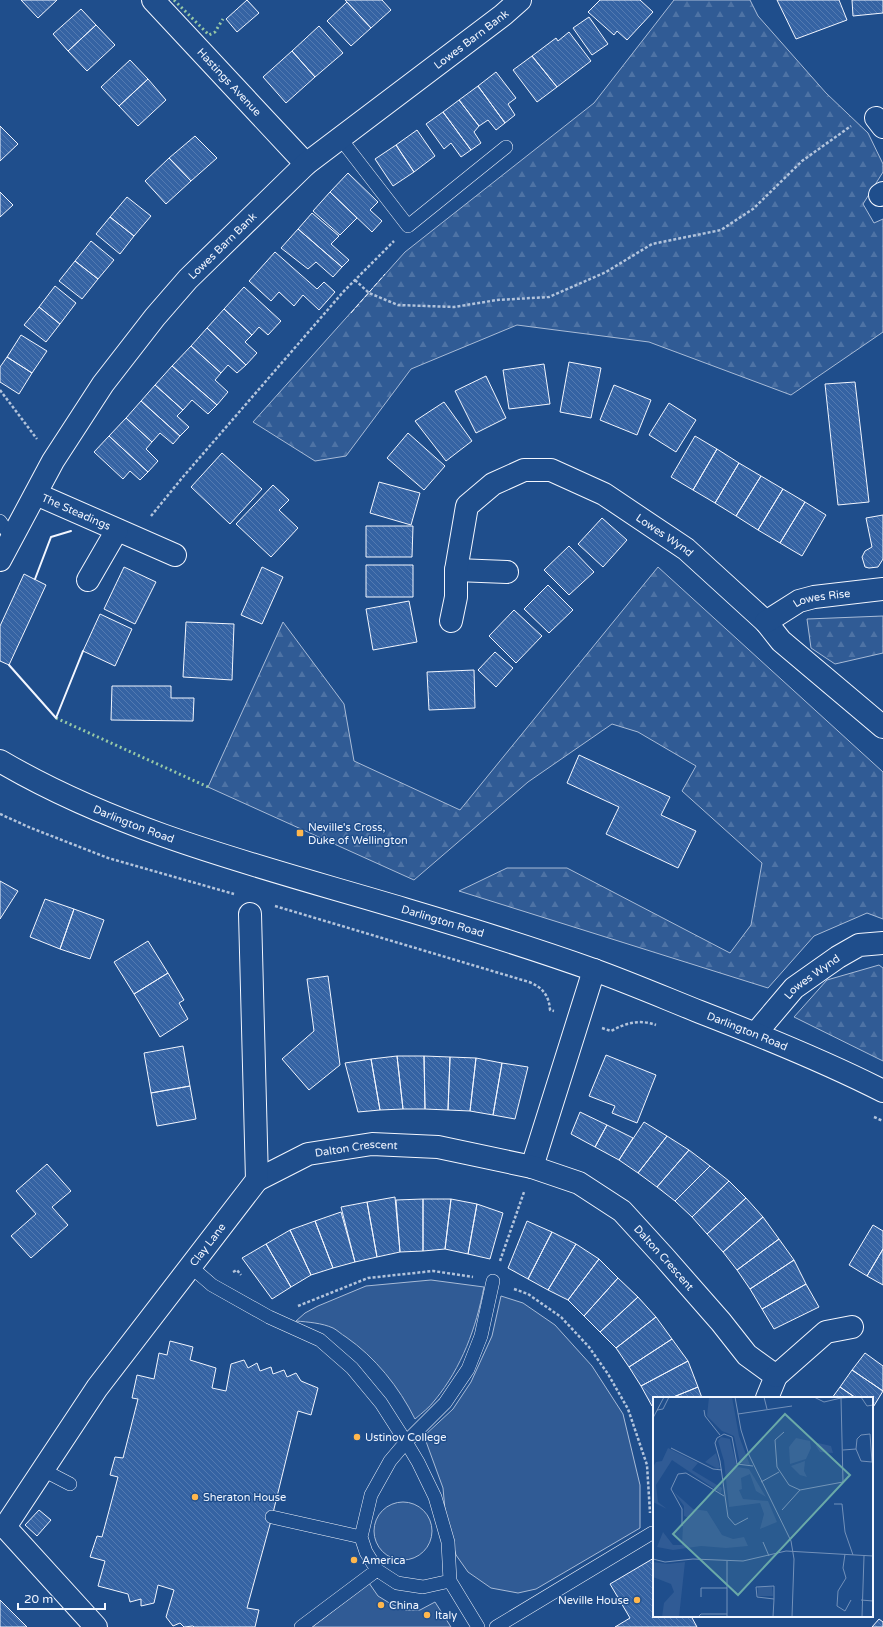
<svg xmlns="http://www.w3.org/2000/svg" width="883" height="1627" font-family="'Varela Round',sans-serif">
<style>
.grass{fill:#305b95;stroke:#a8bbd7}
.forest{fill:url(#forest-firs);stroke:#a8bbd7}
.building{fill:url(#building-back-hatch);stroke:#f2f6ff}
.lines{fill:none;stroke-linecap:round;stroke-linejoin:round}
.service-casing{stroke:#f2f6ff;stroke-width:14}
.minor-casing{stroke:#f2f6ff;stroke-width:24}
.tertiary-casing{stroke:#f2f6ff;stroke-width:24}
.trunk-casing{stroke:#f2f6ff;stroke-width:24}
.path{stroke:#b3c4dc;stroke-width:2.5;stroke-dasharray:3 2;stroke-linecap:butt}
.service{stroke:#1f4e8c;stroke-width:13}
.minor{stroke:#1f4e8c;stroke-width:22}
.tertiary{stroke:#1f4e8c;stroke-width:22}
.trunk{stroke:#1f4e8c;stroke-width:22}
.hedge{stroke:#97c8a6;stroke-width:3;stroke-dasharray:2 3;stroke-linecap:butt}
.fence{stroke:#f2f6ff;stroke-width:1;stroke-dasharray:5 2;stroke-linecap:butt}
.wall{stroke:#f2f6ff;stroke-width:2}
.poi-dot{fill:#ffb74d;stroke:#1f4e8c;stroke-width:1.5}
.labels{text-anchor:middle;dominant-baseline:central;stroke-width:3;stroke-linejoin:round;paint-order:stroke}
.street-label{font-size:11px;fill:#f2f6ff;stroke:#1f4e8c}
.poi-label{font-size:11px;fill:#f2f6ff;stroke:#1f4e8c;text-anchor:start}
.inset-road{fill:none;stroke:#7391ba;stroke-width:1}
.view{fill:#6aa9a8;fill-opacity:0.15;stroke:#6aa9a8;stroke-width:2}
.inset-edge{fill:none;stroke:#f2f6ff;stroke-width:2}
</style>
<defs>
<pattern id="forest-firs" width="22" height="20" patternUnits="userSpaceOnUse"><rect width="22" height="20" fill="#305b95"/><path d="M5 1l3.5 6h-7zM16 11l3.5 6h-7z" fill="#4e73a5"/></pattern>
<pattern id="building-back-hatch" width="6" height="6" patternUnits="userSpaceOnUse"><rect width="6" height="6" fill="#3563a3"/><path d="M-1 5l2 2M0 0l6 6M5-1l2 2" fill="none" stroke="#537ab1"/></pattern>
</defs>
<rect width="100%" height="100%" fill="#1f4e8c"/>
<path class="grass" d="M 431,1280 L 484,1287 C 476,1328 462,1367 435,1400 C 430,1407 422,1413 415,1419 C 399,1387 375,1357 346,1337 C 341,1334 337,1330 333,1328 C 322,1323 308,1322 296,1321 L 305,1313 L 318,1306 L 366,1286 Z
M 501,1296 L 523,1303 L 555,1325 L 592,1366 L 623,1414 L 640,1485 L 640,1528 L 536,1589 L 518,1593 L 491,1588 L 468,1572 L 456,1555 L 446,1521 L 443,1488 L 424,1436 L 453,1409 L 471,1382 L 492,1336 Z
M374 1531a29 29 0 1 1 58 0a29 29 0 1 1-58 0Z
M 369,1583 L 378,1596 L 391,1604 L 406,1610 L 420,1610 L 435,1602 L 451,1627 L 312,1627 Z"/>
<path class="forest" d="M 674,0 L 750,0 L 758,16 L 826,93 L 868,133 L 883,164 L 883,172 L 863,204 L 874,223 L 883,219 L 883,332 L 791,395 L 649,342 L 517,325 L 411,369 L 346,456 L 315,461 L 253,422 L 405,252 L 594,103 Z
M 658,567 L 883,772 L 883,919 L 867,913 L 814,936 L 768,988 L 459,891 L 507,868 L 567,868 L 730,953 L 751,925 L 762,863 L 682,791 L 696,766 L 638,732 L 612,724 L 528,782 L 414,880 L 208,787 L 283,622 L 344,704 L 354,761 L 460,810 Z
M 883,616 L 883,653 L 835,664 L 811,648 L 807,619 Z
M 879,965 L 883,968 L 883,1061 L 794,1017 L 827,980 Z"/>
<path class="building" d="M 21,0 L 57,0 L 38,18 Z
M 247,0 L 259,13 L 237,32 L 226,19 Z
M 345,0 L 382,0 L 391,10 L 371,28 Z
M 600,0 L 640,0 L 653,12 L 627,40 L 617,31 L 614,35 L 588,12 Z
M 777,0 L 839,0 L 847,20 L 796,39 Z
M 852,0 L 883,0 L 883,13 L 853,16 Z
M 347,2 L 371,28 L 351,46 L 327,21 Z
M 81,9 L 96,25 L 68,51 L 53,34 Z
M 589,17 L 608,44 L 592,55 L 573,28 Z
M 96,25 L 115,45 L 87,71 L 68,51 Z
M 319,26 L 343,53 L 315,77 L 292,51 Z
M 569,32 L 591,61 L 557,87 L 532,56 L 556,38 L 558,41 Z
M 292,51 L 315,77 L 286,103 L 263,77 Z
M 532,56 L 557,87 L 537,102 L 513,70 Z
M 130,60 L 148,79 L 119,106 L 101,87 Z
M 496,72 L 516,98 L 508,104 L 515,115 L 505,123 L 478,86 Z
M 148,79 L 166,100 L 138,126 L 119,106 Z
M 478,86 L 505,123 L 496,130 L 488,120 L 479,126 L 459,100 Z
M 459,100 L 479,126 L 474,132 L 481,143 L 471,150 L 443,112 Z
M 443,112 L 471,150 L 461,157 L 451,143 L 444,149 L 426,124 Z
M 0,126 L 18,144 L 0,161 Z
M 417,130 L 435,156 L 414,172 L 396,145 Z
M 195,136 L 217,158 L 191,181 L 169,158 Z
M 396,145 L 414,172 L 393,186 L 375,159 Z
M 169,158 L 191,181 L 166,204 L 145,181 Z
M 348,173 L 378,202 L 370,210 L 382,221 L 372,232 L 330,192 Z
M 0,192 L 13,205 L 0,217 Z
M 330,192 L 357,218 L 340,235 L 313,211 Z
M 127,197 L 151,216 L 134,236 L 110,217 Z
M 312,213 L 339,236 L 331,244 L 349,260 L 342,267 L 298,229 Z
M 110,217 L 134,236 L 120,254 L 96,234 Z
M 298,229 L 342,267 L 333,277 L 316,262 L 308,269 L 281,248 Z
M 91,241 L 114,260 L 98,279 L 75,261 Z
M 275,252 L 317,289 L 324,282 L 335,292 L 319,310 L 303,295 L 294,306 L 279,292 L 271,301 L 249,281 Z
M 75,261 L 98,279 L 82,299 L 59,281 Z
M 55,286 L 76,303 L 60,324 L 39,307 Z
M 244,287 L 281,321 L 268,335 L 259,327 L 252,335 L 224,309 Z
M 39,307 L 60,324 L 46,342 L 24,325 Z
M 224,309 L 252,335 L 245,342 L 257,353 L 246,365 L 207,328 Z
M 207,328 L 246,365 L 237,373 L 228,365 L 221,373 L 191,346 Z
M 21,335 L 47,351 L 32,373 L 7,357 Z
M 191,346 L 221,373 L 215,380 L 228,392 L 217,405 L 172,366 Z
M 7,357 L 32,373 L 19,394 L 0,382 L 0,367 Z
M 569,362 L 601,368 L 591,418 L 560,412 Z
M 544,364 L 550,404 L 509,409 L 503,370 Z
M 172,366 L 217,405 L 208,414 L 192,400 L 183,410 L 155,385 Z
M 486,376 L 506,418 L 476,433 L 455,391 Z
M 855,382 L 869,502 L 838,505 L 825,384 Z
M 155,385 L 183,410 L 177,416 L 189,427 L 180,436 L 141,401 Z
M 614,385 L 651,400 L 637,435 L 600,420 Z
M 141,401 L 180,436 L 173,444 L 160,433 L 152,442 L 126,418 Z
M 444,402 L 472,441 L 446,461 L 415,421 Z
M 669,403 L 696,420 L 676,452 L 649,435 Z
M 126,418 L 152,442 L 146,449 L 158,461 L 148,472 L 109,436 Z
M 408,433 L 445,466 L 424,490 L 387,458 Z
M 109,436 L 148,472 L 140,480 L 130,471 L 123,479 L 94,452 Z
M 695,436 L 717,449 L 693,490 L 671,477 Z
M 717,449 L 739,463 L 715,503 L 693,490 Z
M 222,453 L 262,489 L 230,524 L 191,487 Z
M 739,463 L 761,476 L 736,516 L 715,503 Z
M 761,476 L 783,489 L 758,530 L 736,516 Z
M 379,482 L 420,493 L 411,525 L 370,513 Z
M 273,485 L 289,500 L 279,510 L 298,528 L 271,557 L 236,524 Z
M 783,489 L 805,502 L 780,543 L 758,530 Z
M 805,502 L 826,515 L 802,556 L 780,543 Z
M 883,515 L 883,559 L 878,567 L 869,568 L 865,567 L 862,557 L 865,551 L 872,547 L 866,518 Z
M 602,518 L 627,540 L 603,567 L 578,544 Z
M 366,526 L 413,526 L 412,557 L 366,557 Z
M 569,546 L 594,572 L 569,595 L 544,570 Z
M 366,565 L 413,565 L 413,597 L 366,597 Z
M 124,567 L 156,582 L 135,624 L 104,609 Z
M 262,567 L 283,577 L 262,624 L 241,615 Z
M 24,574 L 46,585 L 9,665 L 0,661 L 0,626 Z
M 548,585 L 573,610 L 549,633 L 524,609 Z
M 409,601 L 417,642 L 373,650 L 366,609 Z
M 514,610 L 542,636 L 516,663 L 489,636 Z
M 100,614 L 132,629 L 115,666 L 83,651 Z
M 186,622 L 234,624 L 232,680 L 183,677 Z
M 495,652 L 513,668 L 496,687 L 478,670 Z
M 474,670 L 475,708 L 429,710 L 427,672 Z
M 112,686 L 171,686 L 171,698 L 194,698 L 193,721 L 111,720 Z
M 579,755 L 670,797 L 661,815 L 696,831 L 678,868 L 606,834 L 619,807 L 567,783 Z
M 0,881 L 18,891 L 0,919 Z
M 45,899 L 74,909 L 60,949 L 30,937 Z
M 74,909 L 104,920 L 90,959 L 60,949 Z
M 148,941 L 168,973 L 134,994 L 114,962 Z
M 168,973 L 184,1000 L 179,1003 L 188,1019 L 160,1037 L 134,994 Z
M 328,976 L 340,1065 L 309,1090 L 282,1059 L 314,1031 L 307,979 Z
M 183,1046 L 190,1086 L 151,1093 L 144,1053 Z
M 606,1055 L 656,1075 L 637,1123 L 612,1113 L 615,1106 L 589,1096 Z
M 397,1056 L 403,1109 L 380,1110 L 371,1059 Z
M 397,1056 L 424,1056 L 425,1109 L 403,1109 Z
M 424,1056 L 450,1057 L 448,1110 L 425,1109 Z
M 450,1057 L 476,1058 L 470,1111 L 448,1110 Z
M 476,1058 L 502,1063 L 493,1115 L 470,1111 Z
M 371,1059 L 380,1110 L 358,1112 L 345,1063 Z
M 502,1063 L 528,1067 L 515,1119 L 493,1115 Z
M 190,1086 L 196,1119 L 157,1126 L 151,1093 Z
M 580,1112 L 607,1125 L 595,1147 L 571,1134 Z
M 644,1122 L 667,1136 L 638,1173 L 619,1160 Z
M 607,1125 L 633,1138 L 619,1160 L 595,1147 Z
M 667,1136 L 689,1150 L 657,1187 L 638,1173 Z
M 689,1150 L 710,1166 L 675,1201 L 657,1187 Z
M 47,1164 L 71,1191 L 52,1207 L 68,1225 L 31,1258 L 11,1236 L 36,1214 L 16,1191 Z
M 710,1166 L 729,1181 L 692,1217 L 675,1201 Z
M 729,1181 L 746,1198 L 707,1234 L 692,1217 Z
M 395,1197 L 400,1252 L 377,1257 L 367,1202 Z
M 746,1198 L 763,1217 L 723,1252 L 707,1234 Z
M 423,1199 L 451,1199 L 445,1249 L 423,1251 Z
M 423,1199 L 423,1251 L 400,1252 L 396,1200 Z
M 451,1199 L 477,1204 L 468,1254 L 445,1249 Z
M 367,1202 L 377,1257 L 355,1262 L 341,1207 Z
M 477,1204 L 503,1213 L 490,1259 L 468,1254 Z
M 341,1212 L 355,1262 L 333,1268 L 315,1221 Z
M 763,1217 L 779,1239 L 737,1270 L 723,1252 Z
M 315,1221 L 333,1268 L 311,1275 L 290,1230 Z
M 527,1221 L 552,1232 L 528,1279 L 508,1268 Z
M 873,1225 L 883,1231 L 883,1249 L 867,1276 L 849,1265 Z
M 290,1230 L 311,1275 L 291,1287 L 266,1244 Z
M 552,1232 L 576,1244 L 548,1290 L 528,1279 Z
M 779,1239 L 794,1260 L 750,1289 L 737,1270 Z
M 266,1244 L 291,1287 L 272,1299 L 242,1258 Z
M 576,1244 L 599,1259 L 568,1300 L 548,1290 Z
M 883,1249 L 883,1285 L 867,1276 Z
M 599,1259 L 618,1278 L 584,1316 L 568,1300 Z
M 794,1260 L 806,1284 L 762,1309 L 750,1289 Z
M 618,1278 L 638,1297 L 600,1332 L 584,1316 Z
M 806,1284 L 819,1307 L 774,1329 L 762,1309 Z
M 638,1297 L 656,1317 L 616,1348 L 600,1332 Z
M 656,1317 L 672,1339 L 629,1367 L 616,1348 Z
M 672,1339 L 688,1361 L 641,1386 L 629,1367 Z
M 170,1341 L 193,1347 L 190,1360 L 216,1368 L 212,1388 L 226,1391 L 231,1364 L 244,1360 L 248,1368 L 257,1363 L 260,1371 L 271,1367 L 273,1374 L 284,1370 L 287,1377 L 296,1373 L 301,1381 L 318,1388 L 311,1415 L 298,1411 L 272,1517 L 247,1608 L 259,1610 L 255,1627 L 194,1627 L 193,1626 L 184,1627 L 180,1623 L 173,1626 L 166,1617 L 174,1590 L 158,1585 L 154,1603 L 141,1606 L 141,1599 L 130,1602 L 128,1594 L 98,1586 L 105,1561 L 90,1557 L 97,1536 L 102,1537 L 118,1477 L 110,1475 L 115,1457 L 123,1458 L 138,1399 L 132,1398 L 137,1375 L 154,1379 L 159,1353 L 167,1355 Z
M 865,1353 L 883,1366 L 883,1391 L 852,1370 Z
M 688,1361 L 698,1387 L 671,1398 L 654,1398 L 654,1405 L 652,1406 L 641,1386 Z
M 852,1370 L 883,1391 L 872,1409 L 872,1398 L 856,1398 L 840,1387 Z
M 698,1387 L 702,1398 L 671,1398 Z
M 840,1387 L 856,1398 L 832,1398 Z
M 39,1510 L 51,1520 L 37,1536 L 25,1525 Z
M 654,1558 L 654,1616 L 691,1616 L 697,1627 L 615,1627 L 630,1618 L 610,1584 Z
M 0,1600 L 27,1627 L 0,1627 Z
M 879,1619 L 883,1622 L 883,1627 L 872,1627 Z"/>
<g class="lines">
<g class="service-casing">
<path id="service" d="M 340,138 L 408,226 L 506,147
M 0,521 L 12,539
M 190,1266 L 212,1285 L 269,1317 L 320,1340 L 352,1368 L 381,1403 L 406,1442 L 390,1461 L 371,1495 L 361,1537 L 366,1552 L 377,1570 L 397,1583 L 423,1587 L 450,1581
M 43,1470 L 70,1484
M 272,1517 L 361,1537
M 301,1627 L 377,1570
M 478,1627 L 450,1581 L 448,1542 L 435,1497 L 418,1462 L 406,1442 L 445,1403 L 468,1369 L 481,1336 L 493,1281
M 496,1627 L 652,1533"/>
</g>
<g class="minor-casing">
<g id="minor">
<path id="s1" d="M 153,0 L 306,164"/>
<path d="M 876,118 L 883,127"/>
<path d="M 880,195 L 883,193"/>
<path id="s2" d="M 36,494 L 175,555"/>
<path d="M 456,570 L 507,572"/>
<path d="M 88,580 L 117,530"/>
<path id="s3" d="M 451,621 L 456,597 L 456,570 L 467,506 L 493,484 L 524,470 L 551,470 L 604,494 L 686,549 L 766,622 L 781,641 L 883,727"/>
<path id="s4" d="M 766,622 L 799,601 L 814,597 L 883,589"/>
<path id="s5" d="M 756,1033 L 794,988 L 838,957 L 859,945 L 883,943"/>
<path d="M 532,1167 L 594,970"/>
<path id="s6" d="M 257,1180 L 308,1154 L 372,1144 L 438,1147 L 532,1167 L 579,1183 L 622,1211 L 664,1257 L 721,1322 L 747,1355 L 776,1376 L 767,1398"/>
<path d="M 776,1376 L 826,1332 L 852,1327"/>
<path id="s7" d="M 96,1627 L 5,1527 L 97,1388 L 257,1180 L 250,914"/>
</g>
</g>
<g class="tertiary-casing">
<g id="tertiary">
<path id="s8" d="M 0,560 L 53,461 L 103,384 L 155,317 L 188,279 L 306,164 L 503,15 L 520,0"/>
</g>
</g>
<g class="trunk-casing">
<g id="trunk">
<path id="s9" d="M 0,761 C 124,834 267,868 404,909 C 468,928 532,948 594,970 C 630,983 665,998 700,1012 C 762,1036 824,1061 883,1091"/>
</g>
</g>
<path class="path" d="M 355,280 L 369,293 L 398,305 L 454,307 L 497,300 L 549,297 L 606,272 L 652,244 L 721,230 L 753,209 L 802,161 L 851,126
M 0,390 L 37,439
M 151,516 L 182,478 L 344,291 L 394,241
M 0,814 L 31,828 L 108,858 L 234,894
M 275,906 L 529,982 C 542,987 549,995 550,1010 L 554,1011
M 602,1028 L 611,1031 C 626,1023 639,1019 656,1025
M 874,1117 L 883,1121
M 500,1261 L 524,1192
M 233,1272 L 237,1270 L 241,1275
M 514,1289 L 528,1294 L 561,1317 L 589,1347 L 608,1374 L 628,1409 L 647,1465 L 650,1513
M 298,1306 L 368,1278 L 433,1271 L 473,1277"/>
<use href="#service" class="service"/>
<use href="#minor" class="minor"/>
<use href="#tertiary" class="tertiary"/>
<use href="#trunk" class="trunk"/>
<path class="hedge" d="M 174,0 L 209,35 L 215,32 L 223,19
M 56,718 L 208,787"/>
<path class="fence" d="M 351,313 L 385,274"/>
<path class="wall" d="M 35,579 L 51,537 L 71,531
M 9,665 L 56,718 L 83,651"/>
</g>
<g class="poi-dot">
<rect x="296" y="829" width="8" height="8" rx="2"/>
<circle cx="357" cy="1437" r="4"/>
<circle cx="195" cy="1497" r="4"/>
<circle cx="354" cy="1560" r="4"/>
<circle cx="637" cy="1600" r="4"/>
<circle cx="381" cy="1605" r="4"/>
<circle cx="427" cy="1615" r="4"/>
</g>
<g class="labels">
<g class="street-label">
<text stroke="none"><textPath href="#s8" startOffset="711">Lowes Barn Bank</textPath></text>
<text stroke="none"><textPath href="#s1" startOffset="112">Hastings Avenue</textPath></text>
<text stroke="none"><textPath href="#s8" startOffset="387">Lowes Barn Bank</textPath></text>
<text stroke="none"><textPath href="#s2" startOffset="44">The Steadings</textPath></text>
<text stroke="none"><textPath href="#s3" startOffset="343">Lowes Wynd</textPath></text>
<text stroke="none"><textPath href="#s4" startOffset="62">Lowes Rise</textPath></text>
<text stroke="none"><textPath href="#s9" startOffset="148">Darlington Road</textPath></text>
<text stroke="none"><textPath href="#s9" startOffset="472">Darlington Road</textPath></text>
<text stroke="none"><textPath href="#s5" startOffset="80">Lowes Wynd</textPath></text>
<text stroke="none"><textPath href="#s9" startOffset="796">Darlington Road</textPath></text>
<text stroke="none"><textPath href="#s6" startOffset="106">Dalton Crescent</textPath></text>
<text stroke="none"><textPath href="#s7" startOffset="483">Clay Lane</textPath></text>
<text stroke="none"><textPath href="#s6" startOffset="448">Dalton Crescent</textPath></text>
</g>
<g class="poi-label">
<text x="308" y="827">Neville's Cross,<tspan x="308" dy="13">Duke of Wellington</tspan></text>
<text x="365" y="1437">Ustinov College</text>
<text x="203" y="1497">Sheraton House</text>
<text x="362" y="1560">America</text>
<text x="629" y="1600" text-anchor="end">Neville House</text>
<text x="389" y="1605">China</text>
<text x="435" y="1615">Italy</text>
</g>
</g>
<g transform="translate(653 1397)">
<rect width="220" height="220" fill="#1f4e8c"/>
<path d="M 143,41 L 157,44 L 158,51 L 153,62 L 137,67 L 136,50 ZM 165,46 L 178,49 L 180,56 L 167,55 L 163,49 ZM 63,56 L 67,70 L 65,72 L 52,65 ZM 152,64 L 151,74 L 154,80 L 147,78 L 138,69 ZM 105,190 L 119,190 L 120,199 L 105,199 Z" fill="#305b95"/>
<path d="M 56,0 L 79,0 L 86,39 L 97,68 L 87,66 L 81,39 L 69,34 L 54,19 ZM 68,40 L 77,42 L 84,70 L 96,72 L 113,100 L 103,94 L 97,77 L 88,81 L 89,92 L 86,93 L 90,102 L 115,104 L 124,125 L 107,132 L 111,117 L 107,106 L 76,110 L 71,64 L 65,44 ZM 15,51 L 45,66 L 39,73 L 69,91 L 68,96 L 19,63 L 3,88 L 5,105 L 14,112 L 0,105 L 0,70 L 3,65 L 9,64 ZM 21,95 L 40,112 L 54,114 L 69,138 L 80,142 L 91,140 L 95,149 L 73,151 L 48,149 L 20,153 L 4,150 L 10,135 L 20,148 L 29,148 L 30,128 L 36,121 L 31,119 L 31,109 ZM 0,165 L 14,167 L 32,165 L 26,220 L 9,220 L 11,206 L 21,195 L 18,187 L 0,180 Z" fill="#305b95"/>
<path class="inset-road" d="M 82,0 L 88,33 L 96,58 L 138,144 L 141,162 L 139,220M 111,0 L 114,12M 161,0 L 171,5 L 188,1M 208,0 L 214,9 L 220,8M 4,13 L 10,12 L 16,0M 51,13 L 52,19 L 67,38M 85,17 L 139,9M 0,21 L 11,0M 131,35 L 122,43 L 124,70 L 136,88 L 147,93M 18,51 L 60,72 L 69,73M 190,53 L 203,52 L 204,42 L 208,38 L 217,37 L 219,65 L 208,64 L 203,52M 108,85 L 126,75M 181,107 L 189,107 L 192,135 L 200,158M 129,113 L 147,93 L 190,85 L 188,1 L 202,0M 95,121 L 82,128 L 75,120 L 67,64 L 62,46 L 64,41 L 71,37 L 79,40 L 84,67 L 100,69M 29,129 L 29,112 L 18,92 L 25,77 L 33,76 L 71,99M 110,145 L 116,159M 192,157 L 190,171 L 193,181 L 185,194 L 184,209 L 192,214 L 198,203M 0,162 L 12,165 L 40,162 L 90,164 L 133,154 L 220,159M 74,164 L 74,220M 48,200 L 48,191 L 74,191M 208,203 L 220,204M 45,220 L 48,217 L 74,217M 120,220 L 121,202 L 121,189 L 103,190 L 104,200 L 121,202M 209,220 L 211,159"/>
<path class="view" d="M 132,17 L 197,78 L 85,198 L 20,137 Z"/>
<rect width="220" height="220" class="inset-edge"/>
</g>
<path d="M18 1603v6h87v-6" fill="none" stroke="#f2f6ff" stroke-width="2"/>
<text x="24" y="1603" font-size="12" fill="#f2f6ff" stroke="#1f4e8c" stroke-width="3" paint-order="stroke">20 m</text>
</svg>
